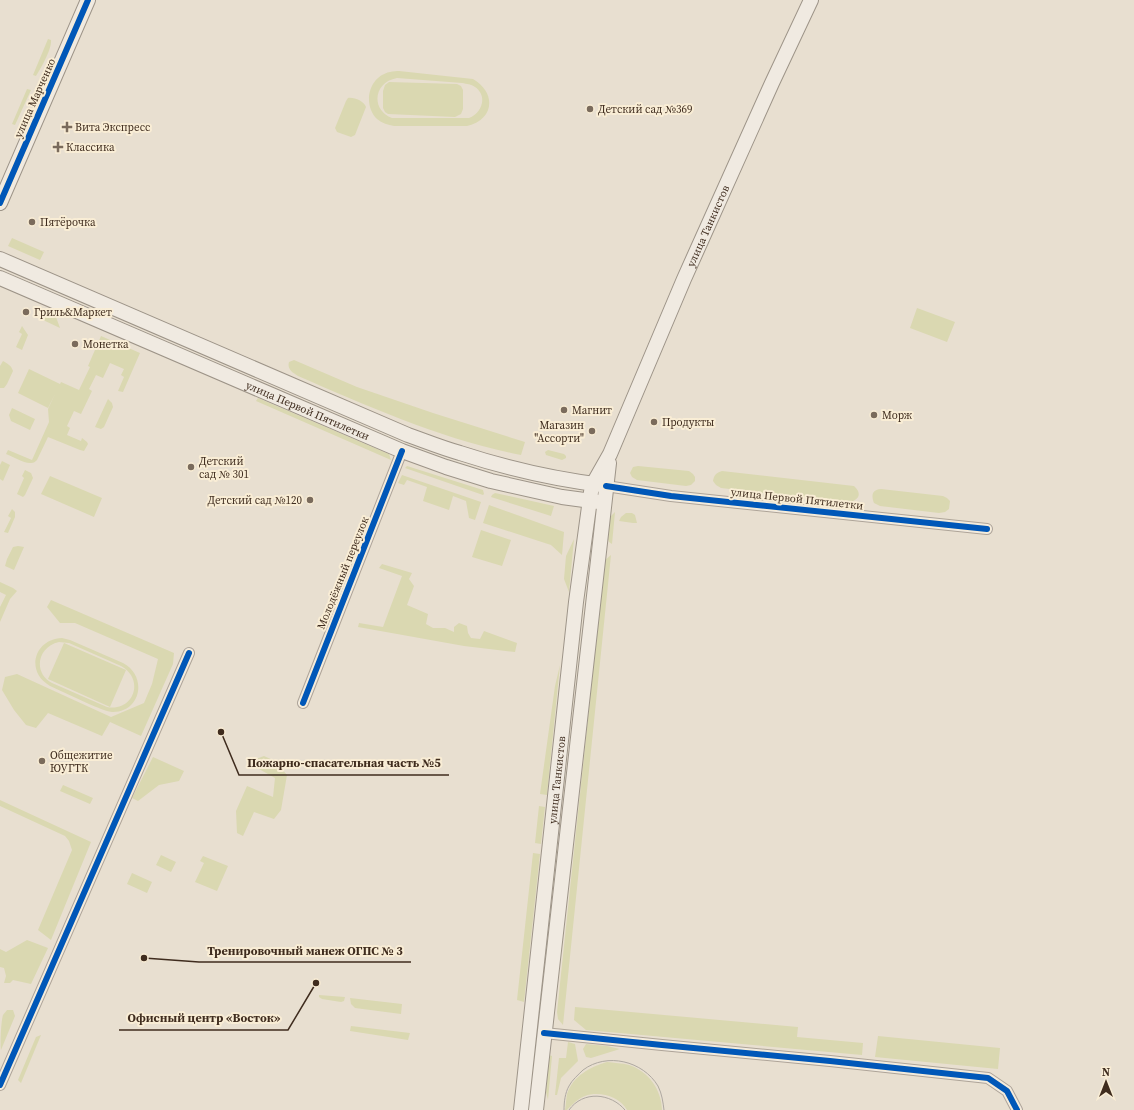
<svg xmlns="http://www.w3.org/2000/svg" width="1134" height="1110" font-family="'Source Serif 4',serif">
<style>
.green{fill:#dad8b1;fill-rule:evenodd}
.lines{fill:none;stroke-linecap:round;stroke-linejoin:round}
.street-casing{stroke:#aea498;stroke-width:12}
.secondary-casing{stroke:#9d9488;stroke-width:16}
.street{stroke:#f0eae1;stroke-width:10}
.secondary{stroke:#f0eae1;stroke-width:14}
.tram{stroke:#afa9a1;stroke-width:1}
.cycleway-casing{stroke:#f9edd5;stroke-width:8}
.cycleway{stroke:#0057b8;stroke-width:6}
.poi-dot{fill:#7a6b5c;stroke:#f9edd5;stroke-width:1.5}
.labels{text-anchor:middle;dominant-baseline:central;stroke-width:4;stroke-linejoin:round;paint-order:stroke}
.street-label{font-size:11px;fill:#3f2c1e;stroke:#f9edd5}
.poi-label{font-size:11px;fill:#3f2c1e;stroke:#f9edd5;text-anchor:start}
.leader{fill:none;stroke:#3f2c1e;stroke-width:1.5}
.callout-dot{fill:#3f2c1e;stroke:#f9edd5;stroke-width:1.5}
.callout-label{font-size:12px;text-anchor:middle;font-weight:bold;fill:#3f2c1e;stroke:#f9edd5;stroke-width:4;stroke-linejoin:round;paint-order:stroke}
</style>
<rect width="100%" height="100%" fill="#e8dfd0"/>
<path class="green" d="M 48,39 L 51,40 C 52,49 41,68 36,76 L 33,75 Z
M 399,71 L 473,79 C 497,93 494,120 467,126 L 394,126 C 388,125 382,123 377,119 C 362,104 369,76 390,72 C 393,71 397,71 399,71 ZM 397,78 L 462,83 C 467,84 471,84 475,87 C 488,96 482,113 469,118 L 392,118 C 370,109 374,82 397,78 Z
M 389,82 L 457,84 L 461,86 L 463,90 L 463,109 L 461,114 L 455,117 L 388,114 L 385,112 L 383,108 L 383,91 L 385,85 Z
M 27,89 L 31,90 L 15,125 L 12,124 Z
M 348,98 C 354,97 364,101 366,107 L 355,135 L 351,137 L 337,132 L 335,128 L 346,101 Z
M 12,238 L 44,252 L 40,260 L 8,246 Z
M 917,308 L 955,322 L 947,342 L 910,328 Z
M 46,313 L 56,317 L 60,328 L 43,320 Z
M 22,326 L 28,335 L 22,350 L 16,347 L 22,334 L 19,332 Z
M 101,336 L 140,353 L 123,392 L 118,391 L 124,377 L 121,375 L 124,369 L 110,363 L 103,378 L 96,375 L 89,389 L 92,391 L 81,414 L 74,411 L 67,426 L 70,428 L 67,435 L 81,441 L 82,438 L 87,442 L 88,444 L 84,451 L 80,450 L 48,437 L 37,460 C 35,462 34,463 31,463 C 25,464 12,456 6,454 L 8,450 L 32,460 L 49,422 L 48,409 L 55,394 L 48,408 L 18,393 L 29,369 L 60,384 L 61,382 L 79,390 L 90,367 L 88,366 Z
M 294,360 L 357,387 L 433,413 L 525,442 L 521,455 C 443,440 370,407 298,376 C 292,372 287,369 289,362 Z
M 3,361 C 8,364 11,365 13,371 L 7,384 L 4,388 L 0,388 L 0,366 Z
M 258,398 L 389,454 L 391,460 L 256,401 Z
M 108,399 L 112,403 L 113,407 L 104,427 L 101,429 L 95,427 Z
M 12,408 L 35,419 L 30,430 L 11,421 L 9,415 Z
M 548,450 L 564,454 L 566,456 L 566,458 L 562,460 L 546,455 L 545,452 Z
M 2,461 L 10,465 L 3,481 L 0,479 L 0,465 Z
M 407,466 L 483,490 L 484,494 L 483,495 L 405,468 Z
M 638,466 L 689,471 L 693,474 L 695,477 L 695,481 L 691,485 L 686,486 L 637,480 L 632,477 L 630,473 L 633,467 Z
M 25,470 L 31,473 L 33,478 L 25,495 L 23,497 L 17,494 L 24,478 L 22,476 Z
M 722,471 L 854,486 C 865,496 855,503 844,502 L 721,488 L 716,485 L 713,481 C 714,475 716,473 722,471 Z
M 402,475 L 481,502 L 475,520 L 469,518 L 466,501 L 453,496 L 449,510 L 423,501 L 427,487 L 407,480 L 404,485 L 398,483 Z
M 50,476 L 102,498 L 94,517 L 41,494 Z
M 881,489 L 943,496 L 947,498 L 950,501 L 949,509 L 945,512 L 939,513 L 880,506 L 874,503 C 871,495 872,490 881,489 Z
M 495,493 L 554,506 L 551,516 L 491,497 L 492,495 Z
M 489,505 L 564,532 L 562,555 L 551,545 L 483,523 Z
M 12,509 L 15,512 L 15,517 L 8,533 L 4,532 L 11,518 L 8,516 Z
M 615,512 L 612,544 L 609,542 L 608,539 L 610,517 Z
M 626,513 L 632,513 L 635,515 L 637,523 L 633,523 L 619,521 L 621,517 Z
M 481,530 L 511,540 L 502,566 L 472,557 Z
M 574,539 L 569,592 L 564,579 L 566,556 Z
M 18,546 L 24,547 L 14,570 L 5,566 L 7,559 L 13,547 Z
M 611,555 L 563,1025 L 558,1019 L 557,1012 L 604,567 L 605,560 Z
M 382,564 L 412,573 L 409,579 L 414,586 L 407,605 L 428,614 L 426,624 L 433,628 L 445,628 L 454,632 L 454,627 L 459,623 L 467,626 L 468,633 L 471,638 L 480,639 L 484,631 L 517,643 L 515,652 L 464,646 L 358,627 L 359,623 L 383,627 L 402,576 L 379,568 Z
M 0,582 L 13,588 L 17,591 L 10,599 L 0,622 L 0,607 L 6,595 L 0,592 Z
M 51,600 L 174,653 L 173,664 L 141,736 L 110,722 L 102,736 L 48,713 L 36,728 L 26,725 L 14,710 L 2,690 L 5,677 L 17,674 L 111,717 L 144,703 L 152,684 L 158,659 L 75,623 L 60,623 L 47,607 Z
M 62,638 L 70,640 L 123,663 C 148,676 141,713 112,712 C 104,711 97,707 89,704 C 76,698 63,692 50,686 C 25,672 34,639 62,638 ZM 59,642 L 69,643 L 121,666 C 145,679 134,712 107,707 L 52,683 C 33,673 37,647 59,642 Z
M 64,643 L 126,670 L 110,707 L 48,679 Z
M 560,665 L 547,795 L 540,794 L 555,686 Z
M 264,756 L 275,761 L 287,775 L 281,810 L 274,819 L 254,812 L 243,836 L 237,833 L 236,811 L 247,786 L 273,797 L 275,778 L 259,769 L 256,759 Z
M 153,757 L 184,771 L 179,781 L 159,785 L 138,801 L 132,798 Z
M 63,785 L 93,798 L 90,804 L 60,791 Z
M 0,800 L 91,842 L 51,940 L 38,930 L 72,850 L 69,841 L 65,836 L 0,806 Z
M 539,806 L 545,807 L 541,844 L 535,843 Z
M 533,853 L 540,854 L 524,1002 L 517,1000 Z
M 161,855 L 176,862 L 171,872 L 156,865 Z
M 203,856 L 228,866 L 217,891 L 195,882 L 204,863 L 200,861 Z
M 132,873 L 152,882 L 147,893 L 127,884 Z
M 27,940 L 48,948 L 31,984 L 13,980 L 10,983 L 4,983 L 6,976 L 4,968 L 0,967 L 0,949 L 6,952 Z
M 319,995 L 345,997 L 344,1001 L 341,1002 L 322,999 L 319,997 Z
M 350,998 L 402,1004 L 401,1014 L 355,1008 L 351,1004 Z
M 575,1007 L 798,1027 L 797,1037 L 863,1043 L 862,1055 L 586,1030 L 574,1020 Z
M 7,1010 L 13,1010 L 15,1016 L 1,1050 C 0,1045 1,1021 3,1015 C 4,1013 6,1012 7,1010 Z
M 351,1026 L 410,1033 L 408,1040 L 350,1031 Z
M 41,1035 L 21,1083 L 18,1080 L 36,1037 Z
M 878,1036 L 1000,1048 L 998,1069 L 875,1057 Z
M 568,1042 L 575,1044 L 578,1061 L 561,1078 L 557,1095 L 555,1095 L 559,1058 L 566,1058 Z
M 586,1044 L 607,1046 L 620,1049 L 591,1058 L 586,1057 L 583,1049 Z
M 549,1055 L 552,1056 L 548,1100 L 546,1092 Z
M 607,1062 C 614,1063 622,1063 629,1065 C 648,1071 662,1090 662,1110 L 627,1110 C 619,1096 599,1091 585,1096 C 577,1099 572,1105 567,1110 L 565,1110 C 566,1105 566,1099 567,1094 C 573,1076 590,1067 607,1062 Z"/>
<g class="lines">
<g class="street-casing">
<path id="street" d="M 606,486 L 671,496 L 987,529
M 303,703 L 402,451
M 544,1033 L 662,1045 L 830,1061 L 988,1078 L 1007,1091 L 1017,1110
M 0,1085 L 189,653"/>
</g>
<g class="secondary-casing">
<g id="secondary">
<path d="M 0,203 L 88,0"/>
<path d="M 0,259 L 408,435 C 425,441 442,448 460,453 C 506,468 554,479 602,485"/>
<path id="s1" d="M 0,278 L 402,451 L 446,467 L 491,481 L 562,497 L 599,502"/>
<path id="s2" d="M 521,1110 L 576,602 L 591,492 L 593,484 L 610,454 L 684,279 L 772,83 L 811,0"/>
<path d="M 536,1110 L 609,463"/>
</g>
</g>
<use href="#street" class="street"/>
<use href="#secondary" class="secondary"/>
<path class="tram" d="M 564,1110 C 564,1102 565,1093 569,1086 C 572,1080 578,1075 583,1070 C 607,1052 643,1061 658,1086 C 662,1094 663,1102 664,1110
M 569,1110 C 583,1090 611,1093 625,1110"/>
<g class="cycleway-casing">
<path id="cycleway" d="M 0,203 L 88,0
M 606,486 L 671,496 L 987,529
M 303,703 L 402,451
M 544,1033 L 662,1045 L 830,1061 L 988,1078 L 1007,1091 L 1017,1110
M 0,1085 L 189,653"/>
</g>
<use href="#cycleway" class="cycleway"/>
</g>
<g class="poi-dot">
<circle cx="590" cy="109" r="4"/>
<path d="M65 121h4v4h4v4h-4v4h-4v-4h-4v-4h4z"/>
<path d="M56 141h4v4h4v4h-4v4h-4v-4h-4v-4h4z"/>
<circle cx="32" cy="222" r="4"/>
<circle cx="26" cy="312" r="4"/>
<circle cx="75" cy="344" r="4"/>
<circle cx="564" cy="410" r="4"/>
<circle cx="874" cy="415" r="4"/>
<circle cx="654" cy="422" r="4"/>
<circle cx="592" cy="431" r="4"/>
<circle cx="191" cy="467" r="4"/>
<circle cx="310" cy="500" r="4"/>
<circle cx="42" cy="761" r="4"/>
</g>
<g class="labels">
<g class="street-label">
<text transform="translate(35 98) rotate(-66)">улица Марченко</text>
<text stroke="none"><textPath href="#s2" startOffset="913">улица Танкистов</textPath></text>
<text stroke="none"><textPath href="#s1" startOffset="335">улица Первой Пятилетки</textPath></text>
<text transform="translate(797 499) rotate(6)">улица Первой Пятилетки</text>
<text transform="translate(343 573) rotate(-68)">Молодёжный переулок</text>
<text stroke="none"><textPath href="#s2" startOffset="332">улица Танкистов</textPath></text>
</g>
<g class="poi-label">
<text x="598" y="109">Детский сад №369</text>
<text x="75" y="127">Вита Экспресс</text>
<text x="66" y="147">Классика</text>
<text x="40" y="222">Пятёрочка</text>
<text x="34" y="312">Гриль&amp;Маркет</text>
<text x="83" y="344">Монетка</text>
<text x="572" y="410">Магнит</text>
<text x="882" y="415">Морж</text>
<text x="662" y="422">Продукты</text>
<text x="584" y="425" text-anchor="end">Магазин<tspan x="584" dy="13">"Ассорти"</tspan></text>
<text x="199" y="461">Детский<tspan x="199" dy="13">сад № 301</tspan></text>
<text x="302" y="500" text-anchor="end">Детский сад №120</text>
<text x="50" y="755">Общежитие<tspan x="50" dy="13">ЮУГТК</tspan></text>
</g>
</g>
<path class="leader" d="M221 732L239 775H449M144 958L199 962H411M316 983L288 1030H119"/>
<g class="callout-dot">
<circle cx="221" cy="732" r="4"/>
<circle cx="144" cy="958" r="4"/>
<circle cx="316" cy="983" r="4"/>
</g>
<g class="callout-label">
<text x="344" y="767">Пожарно-спасательная часть №5</text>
<text x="305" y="955">Тренировочный манеж ОГПС № 3</text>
<text x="204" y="1022">Офисный центр «Восток»</text>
</g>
<g transform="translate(1106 1082)" stroke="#f9edd5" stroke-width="3" paint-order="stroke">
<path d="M0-3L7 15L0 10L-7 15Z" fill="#3f2c1e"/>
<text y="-6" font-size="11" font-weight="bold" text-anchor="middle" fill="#3f2c1e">N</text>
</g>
</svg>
